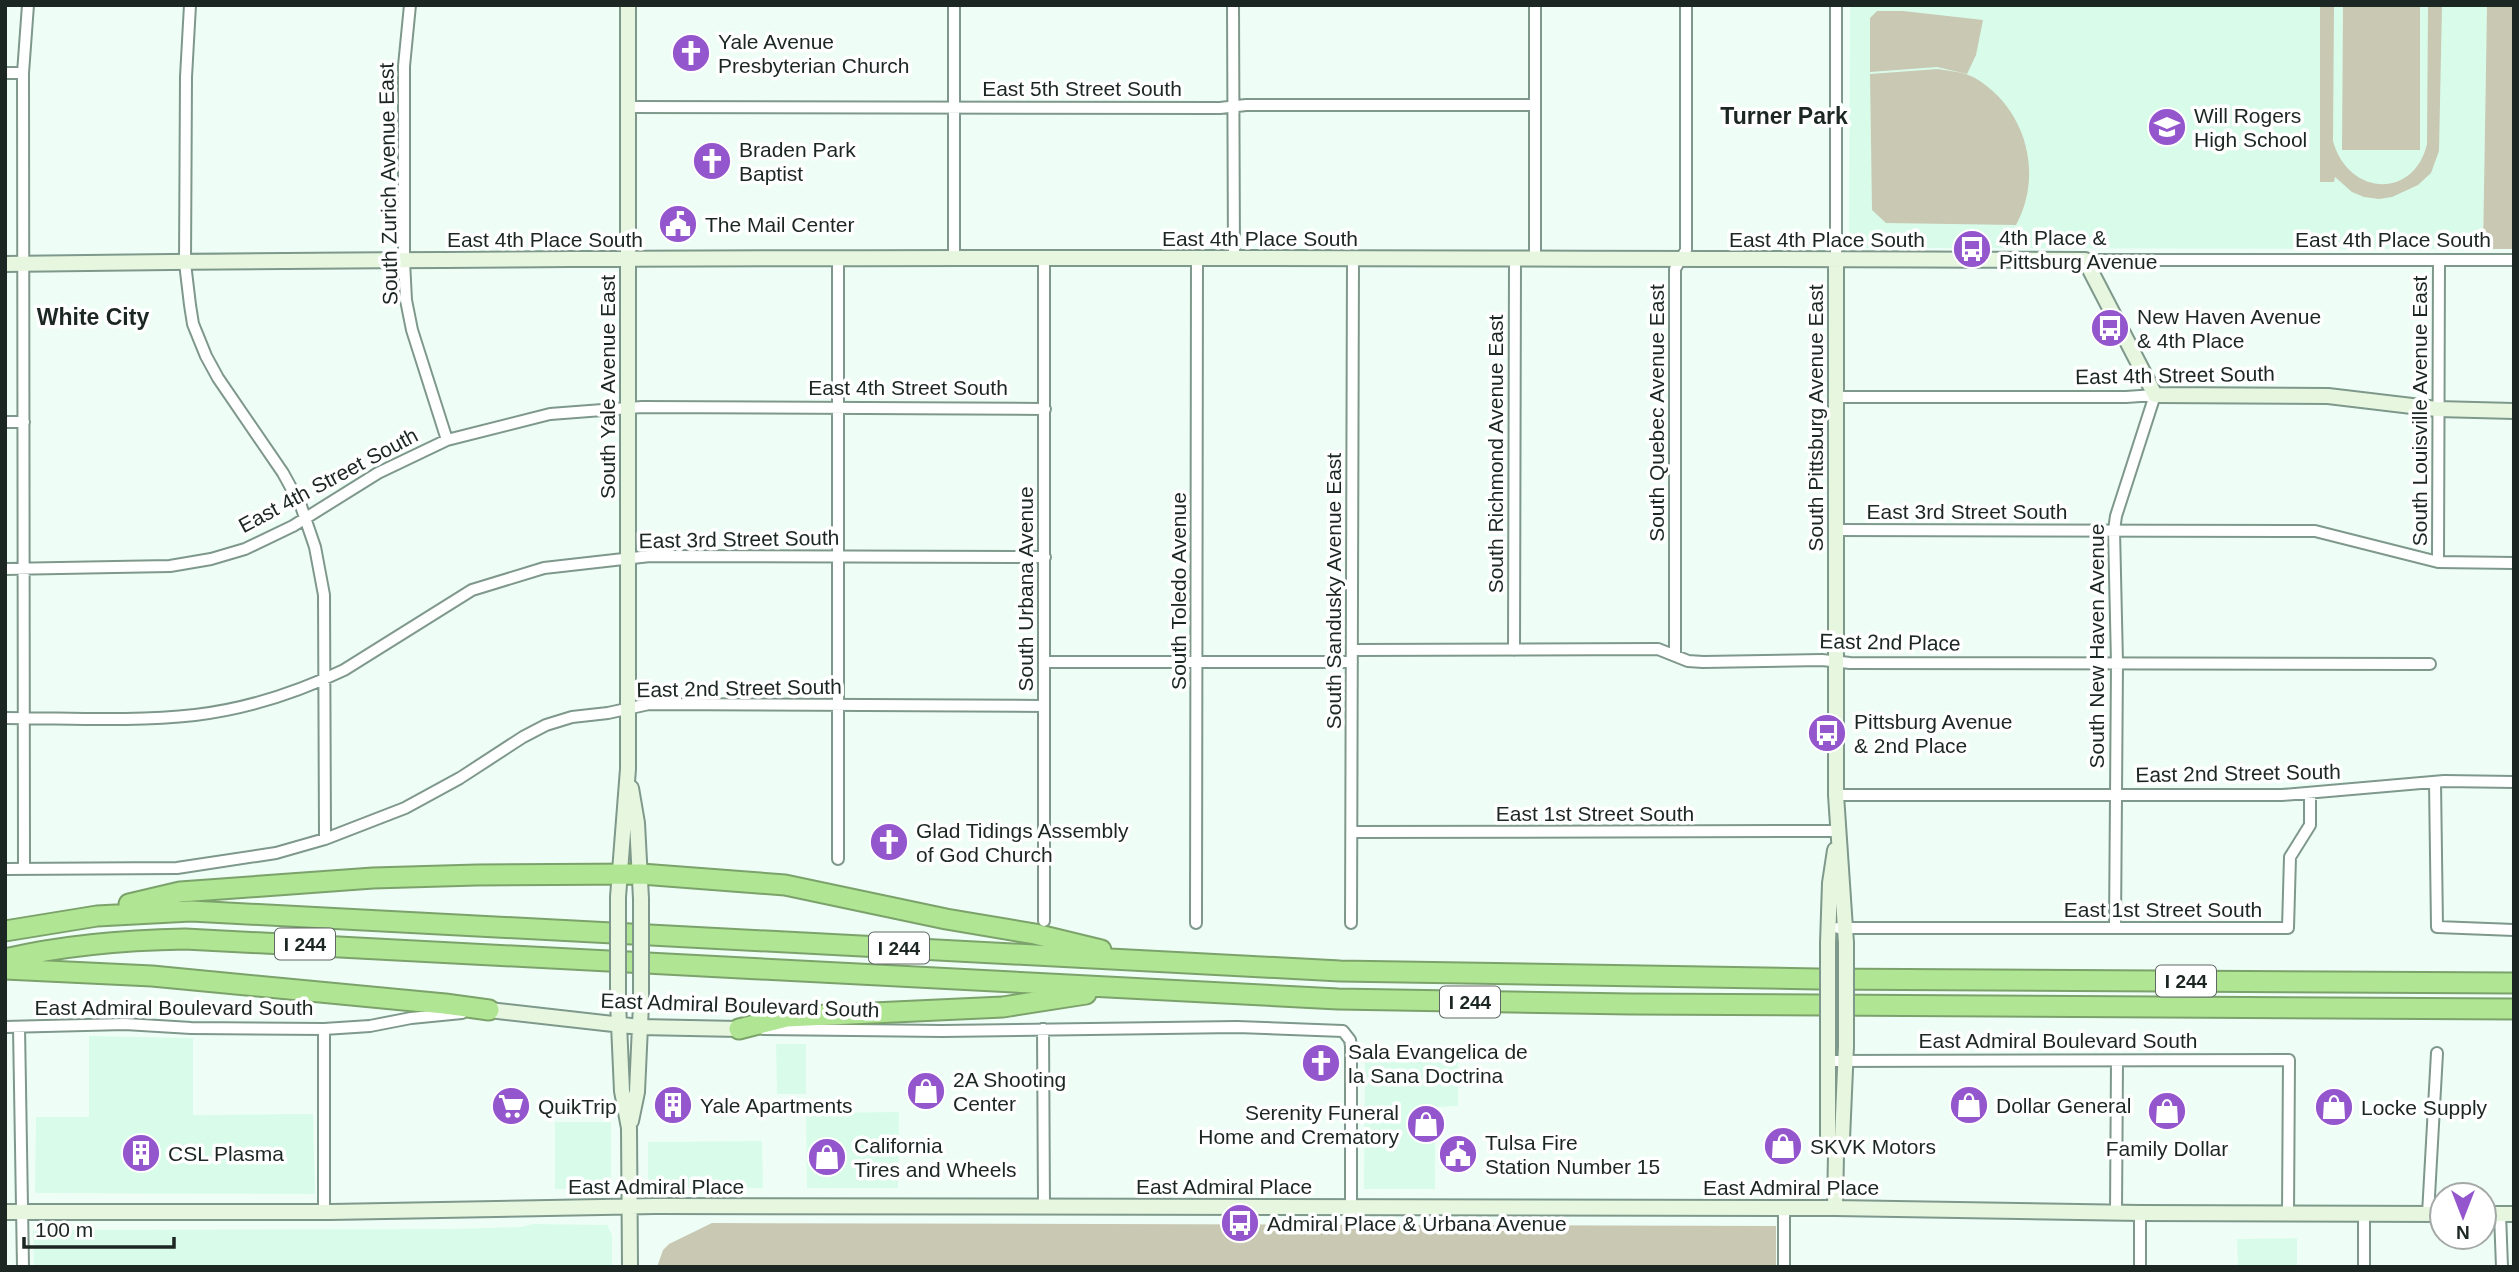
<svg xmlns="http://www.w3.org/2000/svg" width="2519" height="1272" font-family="Helvetica,sans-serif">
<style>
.built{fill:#d9fcea}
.green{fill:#c8c8b3}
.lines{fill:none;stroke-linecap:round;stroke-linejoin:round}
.street-casing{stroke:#7f988c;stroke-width:14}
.secondary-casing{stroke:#7f988c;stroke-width:18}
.highway-casing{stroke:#7ca26b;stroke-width:23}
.street{stroke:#fff;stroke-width:10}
.secondary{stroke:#e7f7df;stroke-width:14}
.highway{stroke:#afe593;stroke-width:19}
.secondary-bridge-casing{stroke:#7f988c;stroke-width:18;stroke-linecap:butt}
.secondary-bridge{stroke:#e7f7df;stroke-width:14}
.labels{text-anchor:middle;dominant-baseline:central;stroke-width:7;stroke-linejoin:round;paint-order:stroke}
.shield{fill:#fff;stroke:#606764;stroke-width:2}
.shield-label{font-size:19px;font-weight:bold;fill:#1c2622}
.poi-label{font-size:21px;fill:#1c2622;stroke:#fff;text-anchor:start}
.street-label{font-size:21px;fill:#1c2622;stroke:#fff}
.neighbourhood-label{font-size:23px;font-weight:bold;fill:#1c2622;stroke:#fff}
</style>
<rect width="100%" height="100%" fill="#eefef6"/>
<path class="built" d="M 1850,5 L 2487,5 L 2483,249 L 1849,248 Z
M 89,1036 L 193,1038 L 193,1115 L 313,1114 L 315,1194 L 35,1193 L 36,1117 L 89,1117 Z
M 776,1044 L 806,1044 L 806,1094 L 777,1094 Z
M 1365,1062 L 1458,1062 L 1458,1106 L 1435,1107 L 1435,1189 L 1364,1189 Z
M 899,1112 L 898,1188 L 807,1188 L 806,1113 Z
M 555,1122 L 611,1122 L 611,1183 L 603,1189 L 555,1189 Z
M 762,1141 L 763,1188 L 652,1187 L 648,1183 L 648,1142 Z
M 532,1224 L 607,1225 L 612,1235 L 612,1267 L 34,1267 L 33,1230 L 452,1229 L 522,1227 Z
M 2297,1238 L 2297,1267 L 2238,1267 L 2237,1239 Z"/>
<path class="green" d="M 2320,5 L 2334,5 L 2333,141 C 2348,196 2414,200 2427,144 L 2428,5 L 2442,5 L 2439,151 L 2431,173 L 2418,185 L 2392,197 L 2379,199 L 2364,197 L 2352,192 L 2335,177 L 2334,182 L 2320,182 Z
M 2343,5 L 2420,5 L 2420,150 L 2342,150 Z
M 2487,5 L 2514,5 L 2514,249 L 2483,249 Z
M 1877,11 L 1903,11 L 1983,20 L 1976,55 L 1967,74 L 1937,67 L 1870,72 L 1870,18 Z
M 1938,69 C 1950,71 1964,72 1975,78 C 2026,108 2044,174 2016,225 L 1886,223 L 1872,210 L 1870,74 Z
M 712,1223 L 1776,1226 L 1776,1267 L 657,1267 L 663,1250 L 669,1244 Z"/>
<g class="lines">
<g class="street-casing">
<path id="street" d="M 190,5 L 186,77 L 185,263 L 190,305 L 193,324 L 206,356 L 218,378 L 283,473 L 301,506 L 315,547 L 324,595 L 325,839
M 410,5 L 404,66 L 404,261 L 406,300 L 412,330 L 447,440
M 954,5 L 954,258
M 1233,5 L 1234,258
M 1535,5 L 1535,259
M 1836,5 L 1836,260
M 5,73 L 23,73
M 629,107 L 1220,108 L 1246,105 L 1534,105
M 838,258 L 838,859
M 2085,260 L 2514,260
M 1836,397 L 2126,397 L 2155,395 L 2116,516 L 2114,530 L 2117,663 L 2115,928
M 5,422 L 24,422
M 1836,530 L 2315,531 L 2438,562 L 2514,563
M 2438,562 L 2439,260
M 5,569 L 170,566 L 211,559 L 245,549 L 293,526 L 378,473 L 447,440 L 550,414 L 642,407 L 1045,409
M 1352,650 L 1658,649 L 1688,661 L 1703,662 L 1822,660 L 1850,663 L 2430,664
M 1514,650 L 1515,259
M 1675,655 L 1675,269 L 1686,250 L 1686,5
M 1045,662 L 1352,662
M 5,718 C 68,718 132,722 195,715 C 246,709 298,692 344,670 L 472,590 L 544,568 L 650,556 L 1045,557
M 2435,782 L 2437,927 L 2514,930
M 1836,795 L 2282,795 L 2444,781 L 2514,782
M 1352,832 L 1837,831
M 5,869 L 177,868 L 276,853 L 325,839 L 405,808 L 460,778 L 523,737 L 546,725 L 572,717 L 608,713 L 649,704 L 1044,706
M 24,869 L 23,73 L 28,5
M 1044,921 L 1044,257
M 1196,923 L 1197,258
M 1351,923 L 1353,259
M 1838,928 L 2288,928 L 2290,857 L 2310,825 L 2310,794
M 5,1027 L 125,1024 L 191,1028 L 324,1029 L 370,1026 L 411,1018 L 462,1013
M 19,1027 L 23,1267
M 763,1029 L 942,1031 L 1237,1027 L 1343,1031 L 1350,1040 L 1351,1046 L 1351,1207
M 1043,1029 L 1044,1207
M 1828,1061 L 2289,1060 L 2288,1214
M 1784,1208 L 1784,1267
M 324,1212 L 324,1029
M 2116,1213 L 2117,1061
M 2140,1213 L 2140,1267
M 2364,1214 L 2364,1267
M 2428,1214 L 2437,1053
M 2500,1214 L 2502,1267"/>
</g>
<g class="secondary-casing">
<path id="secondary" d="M 1836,260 L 1836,795 L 1846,943
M 5,264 C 699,255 1392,258 2085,260 L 2155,395 L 2328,396 L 2437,409 L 2514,411
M 631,788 L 637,823 L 641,899
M 618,897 L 628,769 L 628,5
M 1828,943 L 1830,883 L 1835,850
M 618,1002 L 622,1091 L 629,1128 L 630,1267
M 489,1010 L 640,1027 L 739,1029
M 1828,1046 L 1828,1138 L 1836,1154
M 631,1121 L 637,1092 L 641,1004
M 1835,1208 L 1836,1154 L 1842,1139 L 1846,1046
M 5,1212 L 330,1212 L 655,1206 L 1835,1208 L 2140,1213 L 2442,1214
M 2484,1214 L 2514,1214"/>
</g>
<g class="highway-casing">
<path id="highway" d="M 129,904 L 180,892 L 373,878 L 477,875 L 641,874 L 785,885 L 946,919 L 1035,934 L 1101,950
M 5,931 L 97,916 L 191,911 L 1340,971 L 1818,979 L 2514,983
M 5,959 C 65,945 124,940 185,939 L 1338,999 L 1630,1004 L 2514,1009
M 5,969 L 152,976 L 445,1004 L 489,1010
M 739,1029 L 786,1017 L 1003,1007 L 1086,994"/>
</g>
<use href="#street" class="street"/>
<use href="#secondary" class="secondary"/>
<use href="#highway" class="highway"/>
<g class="secondary-bridge-casing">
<path id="secondary-bridge" d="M 618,897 L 618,1002
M 1846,943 L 1846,1046
M 641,1004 L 641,899
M 1828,1046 L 1828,943"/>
</g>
<use href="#secondary-bridge" class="secondary-bridge"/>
</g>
<defs>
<g id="church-disc" transform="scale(2.0125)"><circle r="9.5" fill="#9456cd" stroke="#fff"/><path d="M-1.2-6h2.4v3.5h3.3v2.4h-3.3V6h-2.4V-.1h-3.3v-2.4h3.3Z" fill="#fff"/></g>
<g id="school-disc" transform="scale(2.0125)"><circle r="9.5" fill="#9456cd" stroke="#fff"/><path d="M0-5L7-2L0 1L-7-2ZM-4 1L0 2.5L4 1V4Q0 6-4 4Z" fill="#fff"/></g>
<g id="civic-disc" transform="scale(2.0125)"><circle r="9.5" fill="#9456cd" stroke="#fff"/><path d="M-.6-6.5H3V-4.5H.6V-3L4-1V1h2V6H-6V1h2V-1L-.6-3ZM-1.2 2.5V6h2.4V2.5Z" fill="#fff"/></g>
<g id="bus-disc" transform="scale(2.0125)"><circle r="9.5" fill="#9456cd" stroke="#fff"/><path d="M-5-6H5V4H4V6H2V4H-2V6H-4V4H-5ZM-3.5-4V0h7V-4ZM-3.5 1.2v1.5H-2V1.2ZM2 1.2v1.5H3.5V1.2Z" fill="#fff"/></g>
<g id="shop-disc" transform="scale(2.0125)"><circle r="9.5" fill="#9456cd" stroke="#fff"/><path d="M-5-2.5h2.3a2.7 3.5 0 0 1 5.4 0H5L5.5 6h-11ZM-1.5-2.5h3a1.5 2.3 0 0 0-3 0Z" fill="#fff"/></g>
<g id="building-disc" transform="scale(2.0125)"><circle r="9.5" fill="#9456cd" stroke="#fff"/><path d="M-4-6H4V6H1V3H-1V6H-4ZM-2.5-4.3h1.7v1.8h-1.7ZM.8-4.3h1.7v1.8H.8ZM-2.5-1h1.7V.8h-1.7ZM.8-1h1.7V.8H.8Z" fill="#fff"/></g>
<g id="supermarket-disc" transform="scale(2.0125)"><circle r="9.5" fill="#9456cd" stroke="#fff"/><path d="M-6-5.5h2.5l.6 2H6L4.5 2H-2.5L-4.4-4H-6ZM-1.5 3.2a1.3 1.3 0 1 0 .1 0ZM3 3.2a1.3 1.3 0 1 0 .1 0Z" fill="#fff"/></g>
</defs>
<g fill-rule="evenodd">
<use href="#church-disc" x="691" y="53"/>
<use href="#school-disc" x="2167" y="127"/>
<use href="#church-disc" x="712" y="161"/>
<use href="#civic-disc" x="678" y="224"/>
<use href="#bus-disc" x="1972" y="249"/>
<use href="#bus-disc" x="2110" y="328"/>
<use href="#bus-disc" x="1827" y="733"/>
<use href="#church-disc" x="889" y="842"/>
<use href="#church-disc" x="1321" y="1063"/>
<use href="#shop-disc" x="926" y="1091"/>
<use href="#building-disc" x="673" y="1105"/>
<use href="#shop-disc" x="1969" y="1105"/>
<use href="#supermarket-disc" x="511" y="1106"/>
<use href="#shop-disc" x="2334" y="1107"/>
<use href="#shop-disc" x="2167" y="1111"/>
<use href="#shop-disc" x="1426" y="1124"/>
<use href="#shop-disc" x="1783" y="1146"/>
<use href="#building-disc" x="141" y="1153"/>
<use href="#civic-disc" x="1458" y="1154"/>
<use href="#shop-disc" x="827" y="1157"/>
<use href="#bus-disc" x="1240" y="1223"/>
</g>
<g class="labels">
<g class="shield">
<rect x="275" y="928.5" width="60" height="31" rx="5"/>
<rect x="869" y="932.5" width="60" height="31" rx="5"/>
<rect x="2156" y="965.5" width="60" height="31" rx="5"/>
<rect x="1440" y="986.5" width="60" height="31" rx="5"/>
</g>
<g class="shield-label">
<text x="305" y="944">I 244</text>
<text x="899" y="948">I 244</text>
<text x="2186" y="981">I 244</text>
<text x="1470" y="1002">I 244</text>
</g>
<g class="poi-label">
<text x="718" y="41">Yale Avenue<tspan x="718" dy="24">Presbyterian Church</tspan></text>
<text x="2194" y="115">Will Rogers<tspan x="2194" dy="24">High School</tspan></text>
<text x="739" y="149">Braden Park<tspan x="739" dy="24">Baptist</tspan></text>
<text x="705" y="224">The Mail Center</text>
<text x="1999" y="237">4th Place &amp;<tspan x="1999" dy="24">Pittsburg Avenue</tspan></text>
<text x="2137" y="316">New Haven Avenue<tspan x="2137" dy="24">&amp; 4th Place</tspan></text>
<text x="1854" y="721">Pittsburg Avenue<tspan x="1854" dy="24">&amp; 2nd Place</tspan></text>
<text x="916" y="830">Glad Tidings Assembly<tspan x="916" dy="24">of God Church</tspan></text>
<text x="1348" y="1051">Sala Evangelica de<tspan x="1348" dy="24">la Sana Doctrina</tspan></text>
<text x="953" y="1079">2A Shooting<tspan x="953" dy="24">Center</tspan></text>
<text x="700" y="1105">Yale Apartments</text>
<text x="1996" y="1105">Dollar General</text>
<text x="538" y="1106">QuikTrip</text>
<text x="2361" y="1107">Locke Supply</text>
<text x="1399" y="1112" text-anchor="end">Serenity Funeral<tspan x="1399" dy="24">Home and Crematory</tspan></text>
<text x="1485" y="1142">Tulsa Fire<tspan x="1485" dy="24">Station Number 15</tspan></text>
<text x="854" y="1145">California<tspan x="854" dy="24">Tires and Wheels</tspan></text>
<text x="1810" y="1146">SKVK Motors</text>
<text x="2167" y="1148" text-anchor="middle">Family Dollar</text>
<text x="168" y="1153">CSL Plasma</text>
<text x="1267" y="1223">Admiral Place &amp; Urbana Avenue</text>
</g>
<g class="street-label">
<text x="1082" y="88">East 5th Street South</text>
<text transform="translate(388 184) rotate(-91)">South Zurich Avenue East</text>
<text x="1260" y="238">East 4th Place South</text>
<text x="545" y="239">East 4th Place South</text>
<text x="1827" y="239">East 4th Place South</text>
<text x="2393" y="239">East 4th Place South</text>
<text transform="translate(2175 375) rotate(-1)">East 4th Street South</text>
<text transform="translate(607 387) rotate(-90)">South Yale Avenue East</text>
<text x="908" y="387">East 4th Street South</text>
<text transform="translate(2419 411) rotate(-90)">South Louisville Avenue East</text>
<text transform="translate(1656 413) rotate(-90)">South Quebec Avenue East</text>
<text transform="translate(1815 418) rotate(-90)">South Pittsburg Avenue East</text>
<text transform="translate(1495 454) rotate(-90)">South Richmond Avenue East</text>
<text transform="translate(328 480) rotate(-28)">East 4th Street South</text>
<text x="1967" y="511">East 3rd Street South</text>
<text transform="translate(739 539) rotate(-1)">East 3rd Street South</text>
<text transform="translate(1025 589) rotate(-90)">South Urbana Avenue</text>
<text transform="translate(1178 591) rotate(-90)">South Toledo Avenue</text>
<text transform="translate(1333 591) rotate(-90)">South Sandusky Avenue East</text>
<text transform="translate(1890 642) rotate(1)">East 2nd Place</text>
<text transform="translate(2096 646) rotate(-90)">South New Haven Avenue</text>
<text transform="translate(739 688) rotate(-1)">East 2nd Street South</text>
<text transform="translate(2238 773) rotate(-1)">East 2nd Street South</text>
<text x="1595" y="813">East 1st Street South</text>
<text x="2163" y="909">East 1st Street South</text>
<text transform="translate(740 1005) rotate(2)">East Admiral Boulevard South</text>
<text x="174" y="1007">East Admiral Boulevard South</text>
<text x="2058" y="1040">East Admiral Boulevard South</text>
<text x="656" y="1186">East Admiral Place</text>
<text x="1224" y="1186">East Admiral Place</text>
<text x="1791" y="1187">East Admiral Place</text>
</g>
<g class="neighbourhood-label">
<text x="1784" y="116">Turner Park</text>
<text x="93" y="317">White City</text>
</g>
</g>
<rect width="2519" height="1272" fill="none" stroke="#1c2622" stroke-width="14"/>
<g transform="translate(2463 1216) rotate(180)"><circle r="33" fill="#ffffff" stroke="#a4a8a7" stroke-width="2"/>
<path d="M0-5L12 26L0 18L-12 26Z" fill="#9456cd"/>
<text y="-10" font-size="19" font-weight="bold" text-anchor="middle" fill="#1c2622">N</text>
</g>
<path d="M24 1237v10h150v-10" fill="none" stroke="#1c2622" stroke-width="3.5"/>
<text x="35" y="1237" font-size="21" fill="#1c2622" stroke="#ffffff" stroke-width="5" paint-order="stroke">100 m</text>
</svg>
